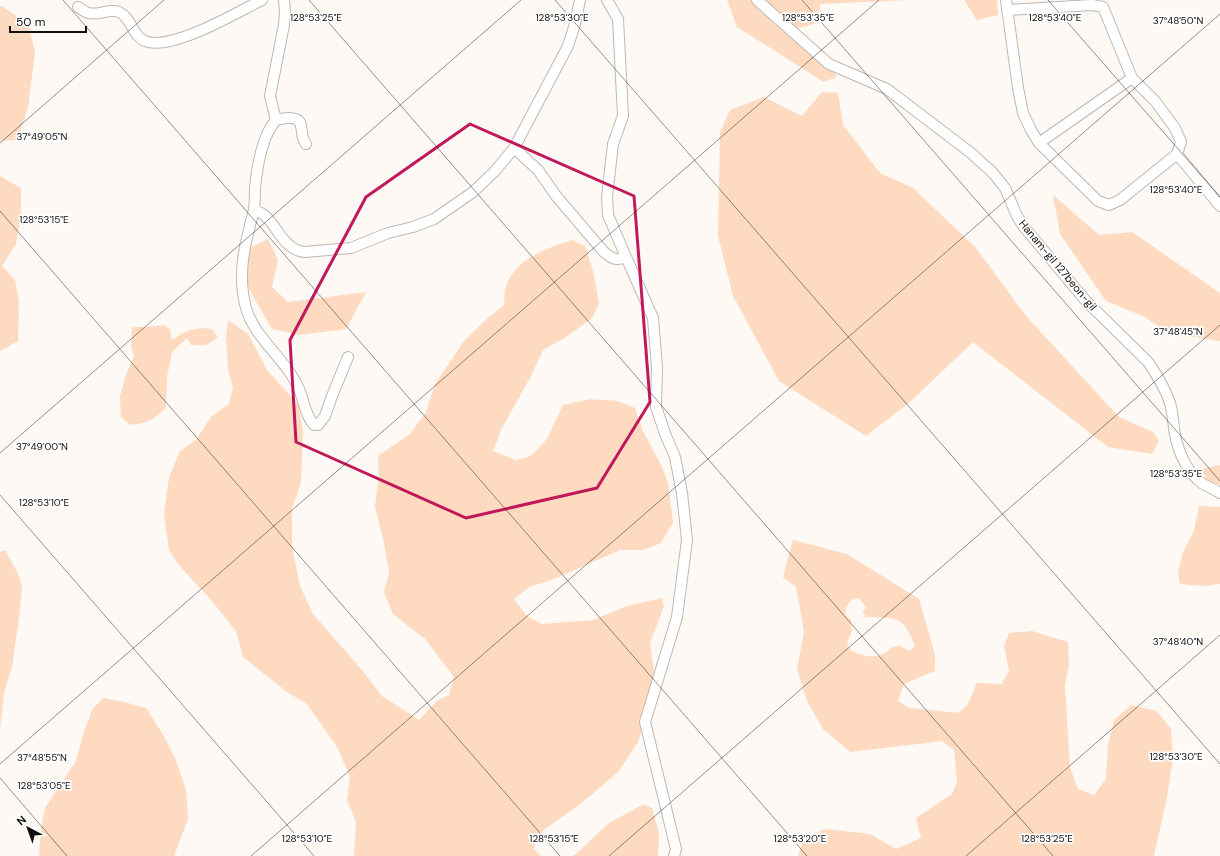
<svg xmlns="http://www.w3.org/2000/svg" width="1220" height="856" font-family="'DM Sans',sans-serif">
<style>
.green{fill:#fedac0;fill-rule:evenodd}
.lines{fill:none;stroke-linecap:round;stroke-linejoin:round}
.minor-casing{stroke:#beb8b3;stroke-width:12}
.minor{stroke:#fff;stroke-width:10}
.marked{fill:none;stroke:#c2185b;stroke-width:3;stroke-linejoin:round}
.ticks{fill:none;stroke:#110f0e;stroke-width:1;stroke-opacity:0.45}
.labels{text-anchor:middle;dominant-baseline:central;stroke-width:3.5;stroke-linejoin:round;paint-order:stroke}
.street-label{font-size:11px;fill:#110f0e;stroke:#fff}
.ticks-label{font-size:10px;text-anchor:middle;fill:#110f0e;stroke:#fff;stroke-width:3.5;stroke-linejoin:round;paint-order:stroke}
</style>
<rect width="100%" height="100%" fill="#fef9f5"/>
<path class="green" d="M 727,0 L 907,0 L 821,4 L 814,24 L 793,30 L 829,64 L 837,77 L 824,82 L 737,27 Z
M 964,0 L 997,0 L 998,15 L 977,20 Z
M 0,6 L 2,6 L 28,24 L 35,52 L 28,108 L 17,140 L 0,141 Z
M 822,92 L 838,93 L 843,125 L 880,173 L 913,188 L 976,248 L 1026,316 L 1119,417 L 1153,432 L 1159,441 L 1152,454 L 1108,447 L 973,342 L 910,402 L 866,436 L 779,381 L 733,296 L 718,236 L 720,132 L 730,110 L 764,97 L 802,116 Z
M 0,176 L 21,188 L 21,213 L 16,244 L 2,266 L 15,280 L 19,301 L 18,341 L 0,351 Z
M 1053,195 L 1099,235 L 1132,232 L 1220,293 L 1220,341 L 1167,333 L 1145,317 L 1106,301 L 1060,234 Z
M 268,239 L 278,260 L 272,287 L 288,302 L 366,292 L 346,329 L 299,335 L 272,329 L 241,275 L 248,249 Z
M 572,240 L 585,246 L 593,271 L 599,303 L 592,318 L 566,337 L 543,350 L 530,378 L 502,428 L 493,451 L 516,460 L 531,456 L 547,439 L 563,405 L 590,399 L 617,401 L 635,408 L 642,429 L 662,467 L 668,483 L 673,522 L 661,543 L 643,550 L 620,550 L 554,579 L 529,587 L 514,599 L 527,616 L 542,624 L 593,620 L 627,606 L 662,598 L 664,606 L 650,643 L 656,686 L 638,742 L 618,772 L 579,805 L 537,835 L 534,849 L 541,856 L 354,856 L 356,822 L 347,800 L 350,776 L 337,747 L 307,704 L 287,692 L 243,657 L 236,631 L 211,600 L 178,564 L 169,550 L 164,515 L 169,477 L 180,451 L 196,440 L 211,417 L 229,404 L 233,387 L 228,369 L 226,337 L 228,320 L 248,334 L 267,370 L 298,404 L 303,431 L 301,483 L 292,508 L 292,546 L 300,586 L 313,614 L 361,669 L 382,696 L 419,720 L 437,701 L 449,695 L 454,677 L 425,639 L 393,614 L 384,592 L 389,573 L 384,543 L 375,507 L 379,475 L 378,456 L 410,434 L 426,412 L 435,384 L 464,341 L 488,318 L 504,305 C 505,298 504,287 508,281 C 520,257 548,248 572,240 Z
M 163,325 L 170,329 L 171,338 L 174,339 L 182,333 L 191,330 L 203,328 L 213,329 L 218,338 L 206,345 L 191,345 L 187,338 L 172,352 L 167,377 L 166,407 C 154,420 148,423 130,425 L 121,417 L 120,396 L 126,375 L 134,356 L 131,346 L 132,327 L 146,327 Z
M 1220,465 L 1220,485 L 1208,481 L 1201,469 Z
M 1199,506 L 1220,507 L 1220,584 L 1202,586 L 1180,584 L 1178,573 L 1183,552 L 1194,531 Z
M 793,540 L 847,554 L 919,599 L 935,655 L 935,671 L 904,684 L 898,701 L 910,708 L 958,713 L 967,706 L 977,683 L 1002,684 L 1009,671 L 1004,646 L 1009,633 L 1032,631 L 1068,642 L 1069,665 L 1065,685 L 1070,768 L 1078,789 L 1094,795 L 1106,779 L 1108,745 L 1114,720 L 1131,705 L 1157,711 L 1171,729 L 1173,759 L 1167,797 L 1154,856 L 798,856 L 803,841 L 824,829 L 870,834 L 896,849 L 921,838 L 916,818 L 952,794 L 957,782 L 954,750 L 942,741 L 850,752 L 823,729 L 807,701 L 797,669 L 804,631 L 796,587 L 783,577 ZM 859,598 L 865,606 L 866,608 L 863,611 L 865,617 C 896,618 902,614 915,646 L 909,651 L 900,646 L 892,647 C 880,660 865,658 850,650 L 847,643 L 852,631 L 851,620 L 845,615 L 846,607 L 851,600 Z
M 5,550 L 17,572 L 22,585 L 19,618 L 12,667 L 4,692 L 0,731 L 0,552 Z
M 104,698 L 124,702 L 146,708 L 164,736 L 175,758 L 186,790 L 188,819 L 174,856 L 39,856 L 41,829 L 45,808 L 76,761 L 84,731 L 93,708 Z
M 644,804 L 652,808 L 659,833 L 658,856 L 572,856 L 577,853 L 609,823 Z"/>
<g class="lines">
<g class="minor-casing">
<path id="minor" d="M 580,0 L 575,24 L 568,46 L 514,148 L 538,170 L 557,197 L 603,251 C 612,259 615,261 626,257
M 607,0 L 618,19 L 623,116 L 613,144 L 607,197 L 608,215 L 626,257 L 653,318 L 657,367 L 656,407 L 666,436 L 675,457 L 682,493 L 687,540 L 677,617 L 645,722 L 676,849 L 674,856
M 757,0 L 829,64 L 887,89 L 971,153 L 993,173 L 1005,188 L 1017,216 L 1024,227 L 1086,301 L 1148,362 C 1157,375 1165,388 1170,403 C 1173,413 1173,424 1175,434 C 1178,452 1188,474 1203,484 C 1209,487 1215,490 1220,493
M 1006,0 L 1018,88 L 1023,113 L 1031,130 L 1039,143 L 1098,201 L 1109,205 L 1120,200 L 1177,154 L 1220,206
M 78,7 C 81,9 85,12 88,13 C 98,16 109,8 119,12 C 132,18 132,36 145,41 C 171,52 237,12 262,0
M 1007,10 L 1092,5 L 1103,7 L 1132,78 L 1155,101 L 1175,128 L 1181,142 L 1177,154
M 276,120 L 270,96 L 284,25 L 285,12 L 284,0
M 1039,143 L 1132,78
M 306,144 C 301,137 303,135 301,126 C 300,115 284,118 276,120 C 262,136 257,167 255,188 C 255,195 255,202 254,209 C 253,216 250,223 249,230 C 242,255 239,283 246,308 C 254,338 287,360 299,389 C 304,401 305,415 314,425 L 318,425 L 325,416 L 332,396 L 348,357
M 254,210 C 277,216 279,250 305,252 L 351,248 L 388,233 L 413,227 L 434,219 L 473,192 L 495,171 L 514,148"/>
</g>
<use href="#minor" class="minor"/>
</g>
<path class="marked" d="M 470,124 L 634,196 L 650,402 L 597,488 L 466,518 L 296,442 L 290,340 L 366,197 Z"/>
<path class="ticks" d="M 63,0 L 807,856M 309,0 L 1053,856M 555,0 L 1220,764M 802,0 L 1220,481M 1048,0 L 1220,197M 0,143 L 164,0M 0,211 L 560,856M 0,453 L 521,0M 0,495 L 314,856M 0,764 L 879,0M 0,778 L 67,856M 251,856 L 1220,14M 609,856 L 1220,325M 966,856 L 1220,635"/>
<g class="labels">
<g class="street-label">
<text transform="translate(1058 265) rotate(50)">Hanam-gil 127beon-gil</text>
</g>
</g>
<g class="ticks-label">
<text x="316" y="21">128°53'25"E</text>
<text x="562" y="21">128°53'30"E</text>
<text x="808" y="21">128°53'35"E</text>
<text x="1055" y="21">128°53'40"E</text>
<text x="1178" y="24">37°48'50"N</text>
<text x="42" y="140">37°49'05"N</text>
<text x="1176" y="193">128°53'40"E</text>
<text x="44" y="223">128°53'15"E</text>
<text x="1178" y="335">37°48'45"N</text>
<text x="42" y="450">37°49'00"N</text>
<text x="1176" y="477">128°53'35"E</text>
<text x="44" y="506">128°53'10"E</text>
<text x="1178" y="645">37°48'40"N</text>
<text x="1176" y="760">128°53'30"E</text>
<text x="42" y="761">37°48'55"N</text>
<text x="44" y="789">128°53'05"E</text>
<text x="307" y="842">128°53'10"E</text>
<text x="554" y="842">128°53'15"E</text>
<text x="800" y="842">128°53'20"E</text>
<text x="1047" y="842">128°53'25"E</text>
</g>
<g transform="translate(28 828) rotate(319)" stroke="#ffffff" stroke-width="3" paint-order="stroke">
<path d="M0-3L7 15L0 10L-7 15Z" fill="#110f0e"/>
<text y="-6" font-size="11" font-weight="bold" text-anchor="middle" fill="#110f0e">N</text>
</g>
<path d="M10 26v6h76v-6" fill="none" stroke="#110f0e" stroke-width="2"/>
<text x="16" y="26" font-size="12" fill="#110f0e" stroke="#ffffff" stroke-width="3" paint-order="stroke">50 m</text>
</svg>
